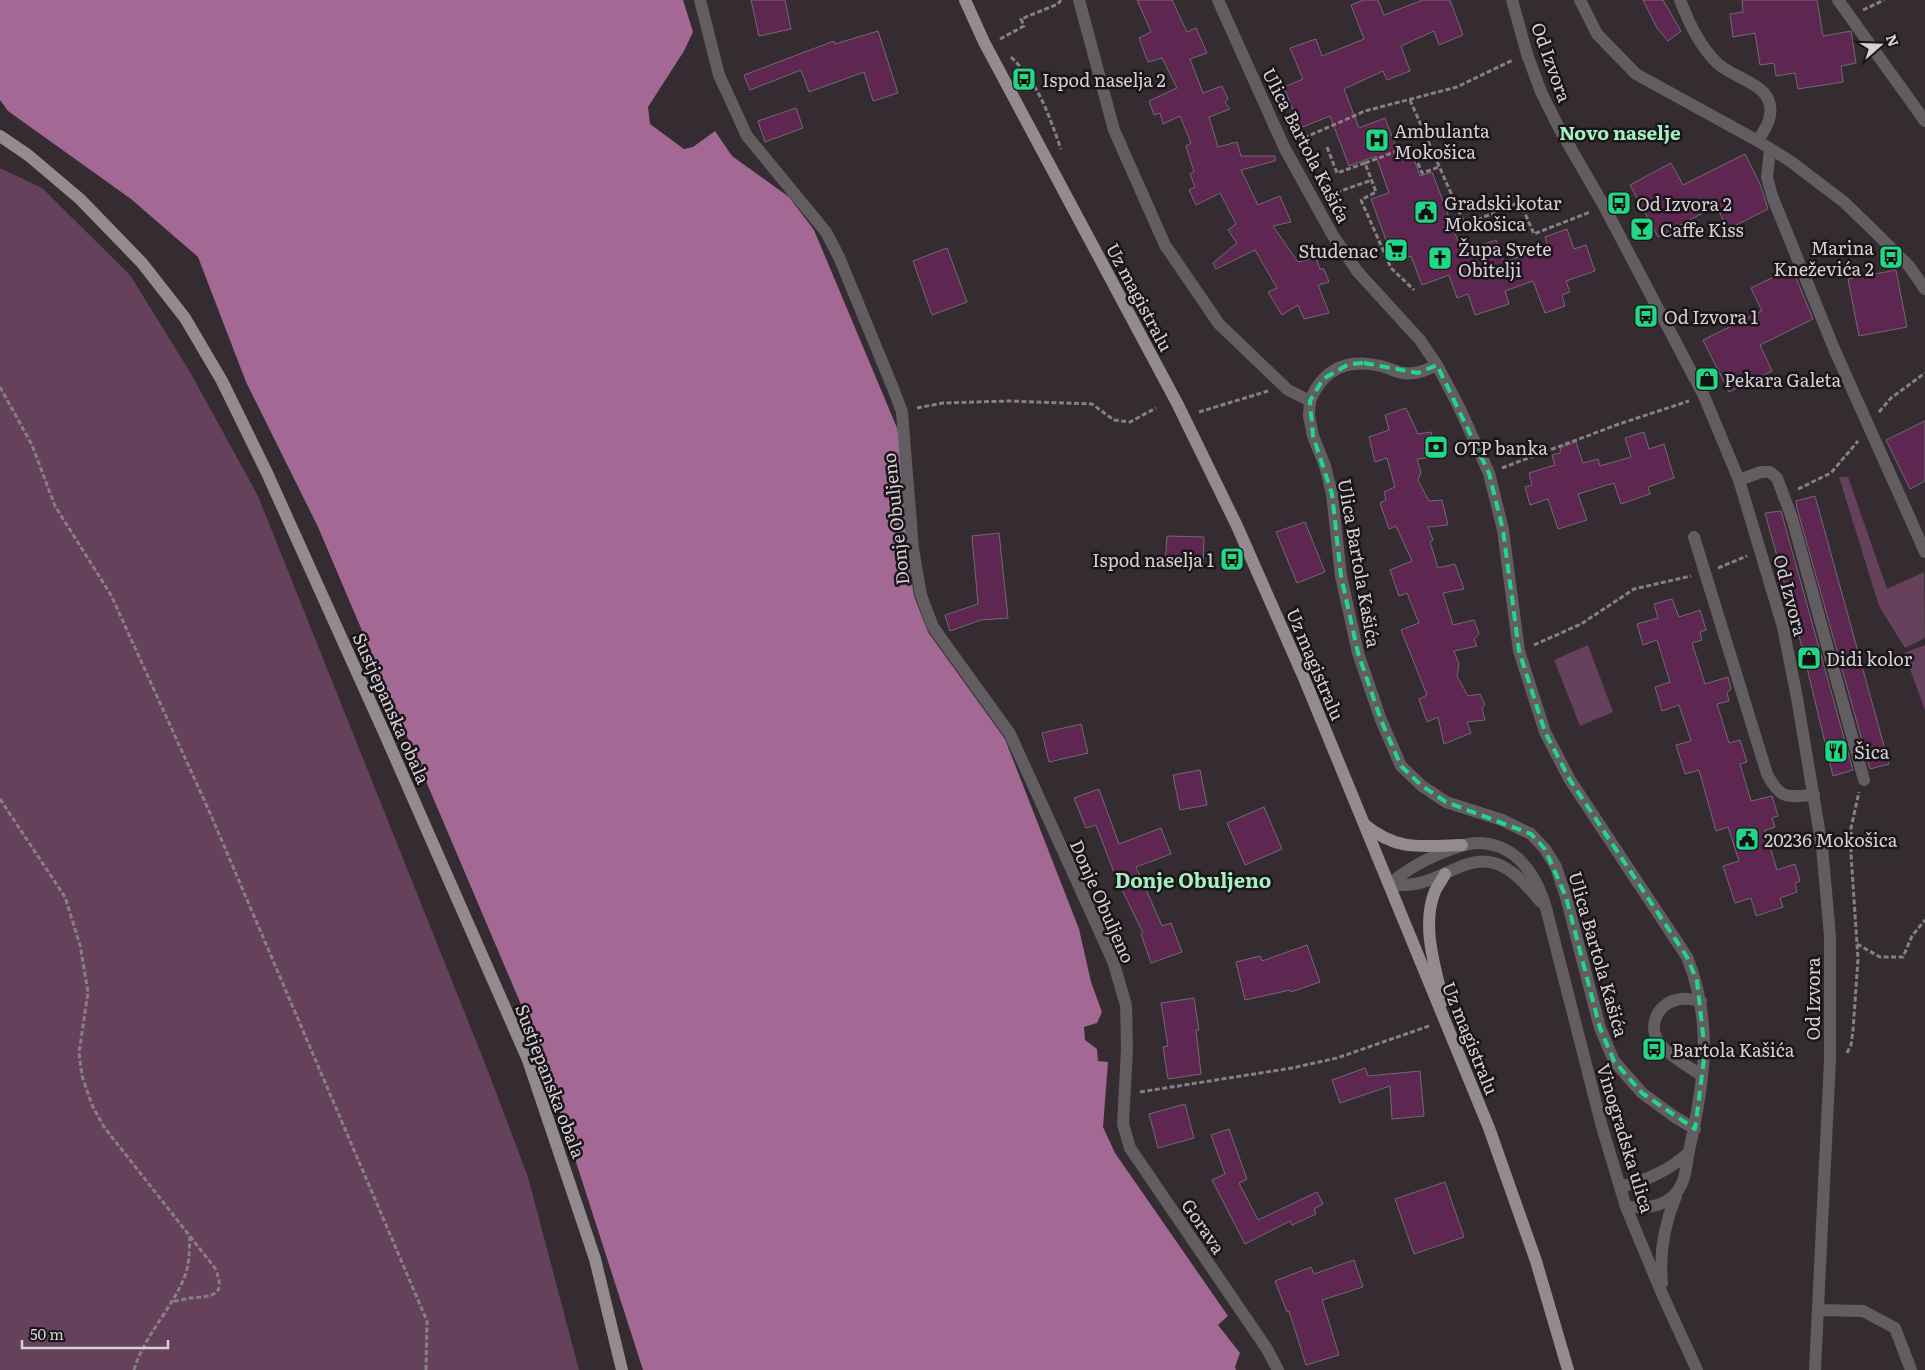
<svg xmlns="http://www.w3.org/2000/svg" width="1925" height="1370" font-family="Literata,serif">
<style>
.green{fill:#66415c}
.water{fill:#a36894}
.building{fill:#5d2751;stroke:#736a70}
.lines{fill:none;stroke-linecap:round;stroke-linejoin:round}
.path{stroke:#867f84;stroke-width:3;stroke-dasharray:5 2.5;stroke-linecap:butt}
.minor{stroke:#625d60;stroke-width:12}
.major{stroke:#948b91;stroke-width:12}
.marked{fill:none;stroke:#22d887;stroke-width:4;stroke-dasharray:10 6;stroke-linejoin:round}
.labels{text-anchor:middle;dominant-baseline:central;stroke-width:5;stroke-linejoin:round;paint-order:stroke}
.street-label{font-size:18px;fill:#d6d0d4;stroke:#191518}
.poi-label{font-size:18px;fill:#d6d0d4;stroke:#191518;text-anchor:start}
.neighbourhood-label{font-size:19px;font-weight:bold;fill:#a3f0c1;stroke:#191518}
.quarter-label{font-size:20px;font-weight:bold;fill:#a3f0c1;stroke:#191518}
</style>
<rect width="100%" height="100%" fill="#342c31"/>
<path class="green" d="M 0,168 L 42,188 L 130,275 L 190,372 L 258,496 L 486,1066 L 528,1177 L 579,1370 L 0,1370 Z
M 1839,477 L 1848,477 L 1887,589 L 1924,572 L 1925,638 L 1905,648 L 1879,606 Z
M 1588,645 L 1613,712 L 1580,726 L 1554,660 Z
M 1925,645 L 1925,710 L 1904,653 Z"/>
<path class="water" d="M 0,0 L 683,0 L 693,32 L 684,51 L 648,107 L 650,124 L 684,149 L 693,147 L 715,131 L 732,156 L 789,197 L 814,230 L 900,435 L 907,551 L 914,596 L 928,632 L 1005,739 L 1079,929 L 1091,982 L 1102,1012 L 1097,1023 L 1084,1027 L 1085,1040 L 1097,1049 L 1098,1061 L 1108,1062 L 1103,1127 L 1115,1153 L 1228,1316 L 1218,1325 L 1240,1353 L 1235,1367 L 1236,1370 L 643,1370 L 539,1047 L 318,527 L 246,382 L 198,257 L 131,199 L 8,111 L 0,100 Z"/>
<path class="building" d="M 751,0 L 785,0 L 791,29 L 759,36 Z
M 1137,0 L 1172,0 L 1187,32 L 1196,28 L 1207,53 L 1190,59 L 1203,93 L 1222,86 L 1228,99 L 1225,102 L 1230,109 L 1209,117 L 1218,147 L 1237,142 L 1241,156 L 1275,156 L 1275,161 L 1241,170 L 1258,205 L 1280,196 L 1291,222 L 1273,226 L 1298,262 L 1316,258 L 1320,269 L 1324,269 L 1329,282 L 1318,285 L 1329,313 L 1304,319 L 1298,305 L 1282,315 L 1268,292 L 1277,288 L 1255,250 L 1216,269 L 1213,263 L 1237,243 L 1228,230 L 1236,224 L 1220,193 L 1196,205 L 1189,190 L 1195,187 L 1190,174 L 1194,172 L 1186,146 L 1191,143 L 1180,116 L 1163,124 L 1160,113 L 1154,115 L 1149,101 L 1177,88 L 1162,58 L 1148,62 L 1139,38 L 1151,32 Z
M 1364,0 L 1378,0 L 1384,15 L 1423,0 L 1450,0 L 1463,35 L 1439,45 L 1434,31 L 1401,46 L 1410,71 L 1387,80 L 1383,71 L 1344,89 L 1359,128 L 1385,118 L 1401,160 L 1413,156 L 1420,176 L 1432,172 L 1462,252 L 1496,240 L 1504,262 L 1548,247 L 1545,237 L 1567,229 L 1574,249 L 1586,245 L 1595,271 L 1566,281 L 1570,292 L 1562,295 L 1565,306 L 1545,313 L 1533,281 L 1505,291 L 1509,304 L 1475,315 L 1468,294 L 1457,298 L 1449,275 L 1422,285 L 1411,256 L 1394,262 L 1371,199 L 1389,193 L 1376,156 L 1349,166 L 1330,116 L 1300,128 L 1284,87 L 1303,79 L 1290,48 L 1316,39 L 1322,56 L 1364,39 L 1351,5 Z
M 1643,0 L 1663,0 L 1681,31 L 1668,41 L 1657,28 Z
M 1742,0 L 1817,0 L 1823,36 L 1851,31 L 1856,63 L 1841,66 L 1843,82 L 1798,89 L 1795,73 L 1776,76 L 1774,63 L 1760,65 L 1755,33 L 1733,37 L 1730,14 L 1743,12 Z
M 878,31 L 898,93 L 873,101 L 864,72 L 809,92 L 801,70 L 750,90 L 744,75 L 834,41 L 835,44 Z
M 796,108 L 803,128 L 765,142 L 758,121 Z
M 1745,154 L 1760,184 L 1768,209 L 1728,229 L 1716,206 L 1658,237 L 1630,185 L 1671,163 L 1683,185 Z
M 947,248 L 967,302 L 932,315 L 913,261 Z
M 1792,268 L 1813,319 L 1760,345 L 1772,371 L 1729,392 L 1703,340 L 1762,311 L 1751,288 Z
M 1896,270 L 1907,327 L 1859,336 L 1848,279 Z
M 1406,408 L 1418,434 L 1431,432 L 1434,445 L 1431,447 L 1435,457 L 1417,459 L 1421,472 L 1418,480 L 1429,501 L 1442,500 L 1448,525 L 1428,527 L 1433,540 L 1430,542 L 1438,568 L 1455,564 L 1464,589 L 1443,593 L 1453,625 L 1474,620 L 1479,634 L 1474,639 L 1477,646 L 1454,651 L 1459,664 L 1457,676 L 1468,696 L 1480,694 L 1485,705 L 1482,708 L 1485,720 L 1467,722 L 1471,733 L 1444,744 L 1438,717 L 1427,722 L 1419,699 L 1427,695 L 1401,630 L 1419,623 L 1407,593 L 1399,596 L 1390,570 L 1412,561 L 1396,526 L 1389,529 L 1380,503 L 1386,500 L 1384,492 L 1395,487 L 1387,458 L 1375,462 L 1369,437 L 1389,430 L 1385,415 Z
M 1925,421 L 1925,481 L 1910,489 L 1886,440 Z
M 1644,432 L 1649,449 L 1664,444 L 1674,478 L 1648,487 L 1650,494 L 1621,504 L 1614,483 L 1578,494 L 1587,520 L 1558,529 L 1548,499 L 1530,505 L 1525,487 L 1532,485 L 1529,473 L 1555,465 L 1552,455 L 1560,453 L 1561,447 L 1576,442 L 1583,463 L 1598,459 L 1600,466 L 1631,457 L 1625,438 Z
M 1815,496 L 1889,764 L 1870,769 L 1797,508 L 1796,501 Z
M 1781,511 L 1853,770 L 1833,776 L 1801,643 L 1765,513 Z
M 1305,522 L 1325,572 L 1297,583 L 1276,532 Z
M 999,533 L 1008,618 L 981,620 L 950,631 L 945,615 L 978,604 L 972,536 Z
M 1167,536 L 1204,537 L 1203,569 L 1165,566 Z
M 1672,599 L 1679,617 L 1700,610 L 1706,630 L 1700,632 L 1702,640 L 1692,643 L 1705,684 L 1728,677 L 1731,689 L 1727,693 L 1729,701 L 1717,704 L 1729,743 L 1740,740 L 1747,762 L 1740,764 L 1751,801 L 1772,796 L 1778,816 L 1772,818 L 1775,827 L 1765,830 L 1777,870 L 1795,864 L 1800,881 L 1795,883 L 1797,892 L 1780,898 L 1783,907 L 1756,916 L 1751,898 L 1735,903 L 1723,866 L 1739,861 L 1728,827 L 1716,831 L 1699,770 L 1685,774 L 1676,745 L 1691,741 L 1679,705 L 1662,711 L 1655,687 L 1670,682 L 1657,640 L 1643,645 L 1637,624 L 1658,618 L 1654,604 Z
M 1081,724 L 1088,753 L 1049,762 L 1042,733 Z
M 1200,770 L 1207,805 L 1180,810 L 1173,775 Z
M 1099,789 L 1119,844 L 1161,828 L 1171,854 L 1136,867 L 1162,926 L 1171,923 L 1182,952 L 1151,963 L 1141,934 L 1143,933 L 1115,875 L 1096,825 L 1086,828 L 1074,798 Z
M 1264,807 L 1282,849 L 1245,865 L 1227,823 Z
M 1307,945 L 1320,982 L 1291,992 L 1290,990 L 1245,1000 L 1236,962 L 1260,956 L 1262,961 Z
M 1194,998 L 1199,1030 L 1196,1030 L 1201,1074 L 1168,1079 L 1163,1047 L 1168,1046 L 1161,1003 Z
M 1365,1068 L 1368,1076 L 1420,1071 L 1424,1116 L 1392,1119 L 1390,1086 L 1340,1103 L 1332,1080 Z
M 1185,1104 L 1194,1138 L 1158,1148 L 1149,1114 Z
M 1229,1129 L 1247,1179 L 1239,1183 L 1258,1220 L 1317,1192 L 1323,1204 L 1314,1209 L 1316,1214 L 1292,1225 L 1290,1221 L 1245,1244 L 1212,1180 L 1225,1174 L 1211,1135 Z
M 1445,1182 L 1464,1237 L 1414,1254 L 1395,1199 Z
M 1354,1260 L 1363,1287 L 1322,1300 L 1339,1355 L 1306,1365 L 1289,1311 L 1287,1312 L 1275,1281 L 1311,1267 L 1314,1274 Z"/>
<g class="lines">
<path class="path" d="M 1863,10 L 1884,0
M 1000,39 L 1024,26 L 1021,19 L 1058,4 L 1061,0
M 1011,57 C 1039,84 1048,113 1061,149
M 1410,100 L 1465,225 L 1520,202 L 1534,234 L 1590,212
M 1297,141 L 1365,111 L 1457,87 L 1513,60
M 1327,147 L 1337,173 L 1365,163 L 1376,192 L 1361,200 L 1391,268 L 1414,290
M 1365,163 L 1411,146 L 1422,173 L 1439,167
M 1329,195 L 1372,180
M 0,387 L 32,445 L 55,506 L 111,595 L 210,813 L 427,1321 L 426,1370
M 917,408 L 943,403 L 1009,401 L 1092,404 L 1114,420 L 1130,422 L 1156,408
M 1199,412 L 1268,391
M 1879,412 L 1891,398 L 1925,373
M 1502,468 L 1619,424 L 1689,401
M 1798,489 L 1831,473 L 1858,441
M 1718,568 L 1747,556
M 1534,645 L 1581,624 L 1634,589 L 1691,576
M 0,799 L 65,897 L 80,945 L 88,992 L 79,1053 L 82,1076 L 92,1105 L 104,1127 L 215,1268 C 227,1296 213,1296 190,1298 C 184,1299 177,1301 170,1302
M 1857,944 L 1880,957 L 1903,957 L 1912,936 L 1925,920
M 1847,1053 L 1851,1045 L 1853,1031 L 1858,959 L 1851,854 L 1851,828 L 1859,792
M 1140,1092 L 1292,1068 L 1337,1058 L 1429,1026
M 134,1370 C 144,1336 171,1310 184,1278 C 190,1265 189,1249 190,1235"/>
<path class="minor" d="M 700,0 L 719,75 L 747,136 L 826,232 L 839,257 L 893,388 L 902,412 L 913,549 L 921,595 L 933,627 L 1010,734 L 1113,961 L 1126,1005 L 1127,1048 L 1123,1124 L 1130,1148 L 1267,1349 L 1278,1370
M 1079,0 L 1114,130 L 1165,245 L 1219,324 L 1288,390 L 1310,401 C 1323,368 1348,358 1381,366 C 1389,368 1396,372 1403,373 C 1416,375 1426,370 1437,365
M 1218,0 L 1284,147 L 1332,234 L 1357,271 L 1420,340 L 1437,365 L 1459,407 L 1489,473 L 1503,530 L 1519,651 L 1545,732 L 1570,780 L 1687,957 C 1714,1024 1704,1083 1689,1151 C 1686,1165 1686,1183 1675,1194 C 1662,1208 1645,1208 1626,1207
M 1512,0 L 1527,54 L 1541,92 L 1559,128 L 1604,206 L 1704,396 L 1739,480 L 1783,627 L 1797,698 L 1822,847 L 1830,936 L 1830,1060 L 1815,1370
M 1580,0 L 1597,34 L 1636,74 L 1758,141 L 1790,161 L 1844,202 L 1875,232 L 1909,266 L 1925,289
M 1680,0 C 1689,23 1699,45 1717,63 C 1736,81 1779,84 1769,120 C 1767,127 1761,135 1758,141
M 1838,0 L 1925,121
M 1770,149 L 1767,177 L 1772,196 L 1835,351 L 1925,552
M 1310,401 L 1309,416 L 1313,436 L 1325,466 L 1332,494 L 1341,576 L 1358,653 L 1381,720 L 1401,766 L 1422,786 L 1446,802 L 1502,820 L 1531,834 L 1545,849 L 1556,867 L 1566,897 L 1600,1028 L 1614,1061 L 1642,1093 L 1675,1117 L 1695,1129
M 1739,480 L 1761,472 L 1770,472 L 1777,478 L 1792,518 L 1864,780
M 1694,537 L 1767,774 C 1781,800 1786,797 1814,795
M 1389,885 C 1405,870 1424,860 1444,852 C 1455,848 1466,843 1477,843 C 1516,843 1536,874 1546,908 L 1602,1127 L 1626,1207 L 1663,1296 L 1697,1370
M 1389,885 C 1401,885 1412,886 1423,882 C 1446,876 1469,856 1494,863 C 1514,869 1528,887 1541,902
M 1701,1001 C 1695,1000 1688,998 1682,999 C 1657,1001 1645,1028 1662,1046 C 1672,1058 1690,1067 1702,1076
M 1620,1187 C 1647,1180 1669,1171 1689,1152
M 1662,1283 C 1659,1252 1664,1225 1676,1196
M 1819,1310 L 1863,1311 L 1895,1328 L 1911,1370"/>
<path class="major" d="M 965,0 L 984,42 L 1178,405 L 1237,526 L 1304,678 L 1489,1128 L 1536,1261 L 1568,1370
M 0,136 L 28,155 L 80,199 L 142,263 L 185,318 L 222,381 L 267,473 L 383,730 L 528,1060 L 595,1259 L 622,1370
M 1365,825 C 1399,852 1421,846 1462,845
M 1443,1001 C 1435,967 1421,925 1435,891 C 1438,885 1442,880 1445,874"/>
</g>
<path class="marked" d="M 1364,363 L 1418,373 L 1437,365 L 1489,473 L 1503,530 L 1519,651 L 1545,732 L 1570,780 L 1687,957 L 1697,981 L 1705,1052 L 1695,1129 L 1642,1093 L 1614,1061 L 1600,1028 L 1566,897 L 1545,849 L 1531,834 L 1446,802 L 1422,786 L 1401,766 L 1381,720 L 1358,653 L 1341,576 L 1332,494 L 1313,436 L 1310,401 L 1323,379 L 1349,364 Z"/>
<defs>
<g id="bus-square" transform="scale(1.25)"><rect x="-9" y="-9" width="18" height="18" rx="4" fill="#22d887" stroke="#191518"/><path d="M-5-6H5V4H4V6H2V4H-2V6H-4V4H-5ZM-3.5-4V0h7V-4ZM-3.5 1.2v1.5H-2V1.2ZM2 1.2v1.5H3.5V1.2Z" fill="#111"/></g>
<g id="hospital-square" transform="scale(1.25)"><rect x="-9" y="-9" width="18" height="18" rx="4" fill="#22d887" stroke="#191518"/><path d="M-5-5h3v3.5h4V-5h3V5h-3V1.5h-4V5h-3Z" fill="#111"/></g>
<g id="civic-square" transform="scale(1.25)"><rect x="-9" y="-9" width="18" height="18" rx="4" fill="#22d887" stroke="#191518"/><path d="M-.6-6.5H3V-4.5H.6V-3L4-1V1h2V6H-6V1h2V-1L-.6-3ZM-1.2 2.5V6h2.4V2.5Z" fill="#111"/></g>
<g id="bar-square" transform="scale(1.25)"><rect x="-9" y="-9" width="18" height="18" rx="4" fill="#22d887" stroke="#191518"/><path d="M-6-5H6L.8 .8V4.5H3.5V6h-7V4.5H-.8V.8Z" fill="#111"/></g>
<g id="supermarket-square" transform="scale(1.25)"><rect x="-9" y="-9" width="18" height="18" rx="4" fill="#22d887" stroke="#191518"/><path d="M-6-5.5h2.5l.6 2H6L4.5 2H-2.5L-4.4-4H-6ZM-1.5 3.2a1.3 1.3 0 1 0 .1 0ZM3 3.2a1.3 1.3 0 1 0 .1 0Z" fill="#111"/></g>
<g id="church-square" transform="scale(1.25)"><rect x="-9" y="-9" width="18" height="18" rx="4" fill="#22d887" stroke="#191518"/><path d="M-1.2-6h2.4v3.5h3.3v2.4h-3.3V6h-2.4V-.1h-3.3v-2.4h3.3Z" fill="#111"/></g>
<g id="shop-square" transform="scale(1.25)"><rect x="-9" y="-9" width="18" height="18" rx="4" fill="#22d887" stroke="#191518"/><path d="M-5-2.5h2.3a2.7 3.5 0 0 1 5.4 0H5L5.5 6h-11ZM-1.5-2.5h3a1.5 2.3 0 0 0-3 0Z" fill="#111"/></g>
<g id="bank-square" transform="scale(1.25)"><rect x="-9" y="-9" width="18" height="18" rx="4" fill="#22d887" stroke="#191518"/><path d="M-6-4H6V4H-6ZM0-2.3a2.3 2.3 0 1 0 0 4.6a2.3 2.3 0 1 0 0-4.6Z" fill="#111"/></g>
<g id="restaurant-square" transform="scale(1.25)"><rect x="-9" y="-9" width="18" height="18" rx="4" fill="#22d887" stroke="#191518"/><path d="M-5-6h1v4h1v-4h1v4h1v-4h1v5L-1.5 .5V6h-2V.5L-5-1ZM5-6V6H3V1.5H1.5Q1.5-4 5-6Z" fill="#111"/></g>
</defs>
<g fill-rule="evenodd">
<use href="#bus-square" x="1024" y="79"/>
<use href="#hospital-square" x="1377" y="140"/>
<use href="#bus-square" x="1619" y="203"/>
<use href="#civic-square" x="1426" y="212"/>
<use href="#bar-square" x="1642" y="229"/>
<use href="#supermarket-square" x="1396" y="250"/>
<use href="#bus-square" x="1891" y="257"/>
<use href="#church-square" x="1440" y="258"/>
<use href="#bus-square" x="1646" y="316"/>
<use href="#shop-square" x="1707" y="379"/>
<use href="#bank-square" x="1436" y="447"/>
<use href="#bus-square" x="1232" y="559"/>
<use href="#shop-square" x="1809" y="658"/>
<use href="#restaurant-square" x="1836" y="751"/>
<use href="#civic-square" x="1747" y="839"/>
<use href="#bus-square" x="1654" y="1049"/>
</g>
<g class="labels">
<g class="street-label">
<text transform="translate(1552 62) rotate(70)">Od Izvora</text>
<text transform="translate(1307 145) rotate(63)">Ulica Bartola Kašića</text>
<text transform="translate(1140 297) rotate(62)">Uz magistralu</text>
<text transform="translate(895 519) rotate(-96)">Donje Obuljeno</text>
<text transform="translate(1360 563) rotate(80)">Ulica Bartola Kašića</text>
<text transform="translate(1791 595) rotate(75)">Od Izvora</text>
<text transform="translate(1316 664) rotate(67)">Uz magistralu</text>
<text transform="translate(392 708) rotate(66)">Sustjepanska obala</text>
<text transform="translate(1103 901) rotate(66)">Donje Obuljeno</text>
<text transform="translate(1599 954) rotate(74)">Ulica Bartola Kašića</text>
<text transform="translate(1812 999) rotate(-90)">Od Izvora</text>
<text transform="translate(1471 1038) rotate(68)">Uz magistralu</text>
<text transform="translate(551 1081) rotate(69)">Sustjepanska obala</text>
<text transform="translate(1626 1138) rotate(73)">Vinogradska ulica</text>
<text transform="translate(1204 1226) rotate(56)">Gorava</text>
</g>
<g class="poi-label">
<text x="1042" y="79">Ispod naselja 2</text>
<text x="1394" y="130">Ambulanta<tspan x="1394" dy="21">Mokošica</tspan></text>
<text x="1444" y="202">Gradski kotar<tspan x="1444" dy="21">Mokošica</tspan></text>
<text x="1636" y="203">Od Izvora 2</text>
<text x="1660" y="229">Caffe Kiss</text>
<text x="1874" y="247" text-anchor="end">Marina<tspan x="1874" dy="21">Kneževića 2</tspan></text>
<text x="1458" y="248">Župa Svete<tspan x="1458" dy="21">Obitelji</tspan></text>
<text x="1378" y="250" text-anchor="end">Studenac</text>
<text x="1664" y="316">Od Izvora 1</text>
<text x="1724" y="379">Pekara Galeta</text>
<text x="1454" y="447">OTP banka</text>
<text x="1214" y="559" text-anchor="end">Ispod naselja 1</text>
<text x="1826" y="658">Didi kolor</text>
<text x="1854" y="751">Šica</text>
<text x="1764" y="839">20236 Mokošica</text>
<text x="1672" y="1049">Bartola Kašića</text>
</g>
<g class="neighbourhood-label">
<text x="1620" y="132">Novo naselje</text>
</g>
<g class="quarter-label">
<text x="1193" y="879">Donje Obuljeno</text>
</g>
</g>
<g transform="translate(1880 45) rotate(70)" stroke="#191518" stroke-width="4" paint-order="stroke">
<path d="M0-4L9 19L0 12L-9 19Z" fill="#d6d0d4"/>
<text y="-8" font-size="14" font-weight="bold" text-anchor="middle" fill="#d6d0d4">N</text>
</g>
<path d="M22 1340v8h146v-8" fill="none" stroke="#d6d0d4" stroke-width="2.5"/>
<text x="30" y="1340" font-size="15" fill="#d6d0d4" stroke="#191518" stroke-width="4" paint-order="stroke">50 m</text>
</svg>
